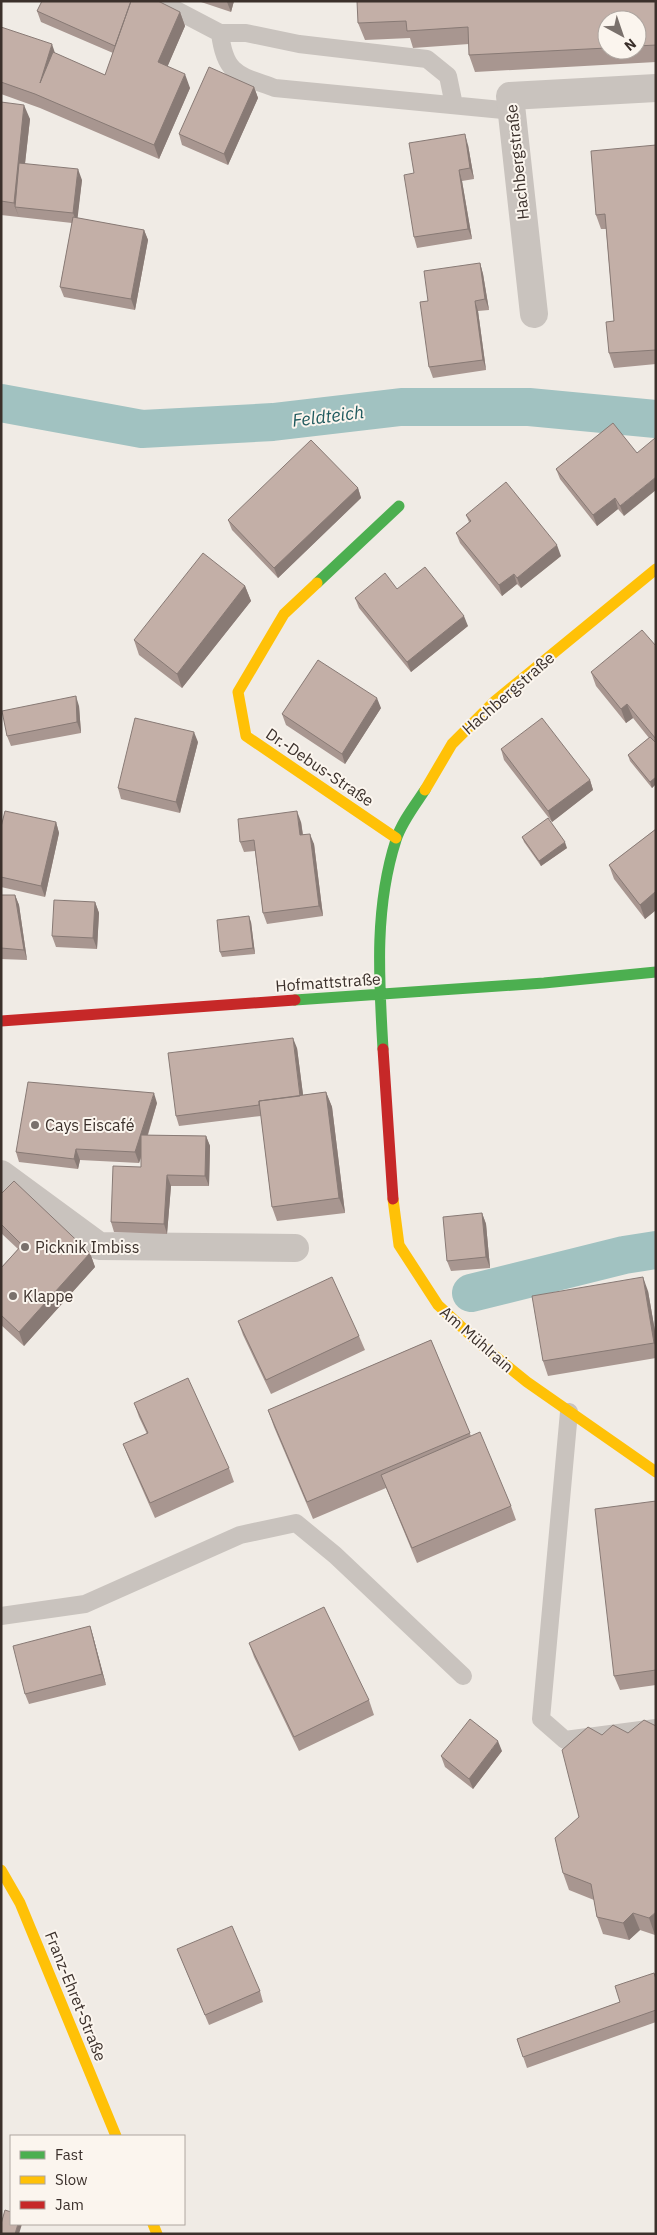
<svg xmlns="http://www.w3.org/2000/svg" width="657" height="2235" font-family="'IBM Plex Sans',sans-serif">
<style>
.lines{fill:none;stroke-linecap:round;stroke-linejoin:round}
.canal{stroke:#a1c2c1;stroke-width:38}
.lane{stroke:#c9c3be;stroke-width:18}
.street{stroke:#c9c3be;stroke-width:28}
.fast{stroke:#4caf50;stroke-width:11}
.slow{stroke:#ffc107;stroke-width:11}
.jam{stroke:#c62828;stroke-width:11}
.wall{fill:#a89690;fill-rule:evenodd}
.shaded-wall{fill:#887a75}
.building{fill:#c3afa7;stroke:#887a75}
.poi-dot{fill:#7a716c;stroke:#fbf5ee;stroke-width:2}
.labels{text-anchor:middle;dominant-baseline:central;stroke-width:4;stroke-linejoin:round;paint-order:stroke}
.street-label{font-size:16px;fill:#3b302b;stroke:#fbf5ee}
.poi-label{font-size:16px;fill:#3b302b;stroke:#fbf5ee;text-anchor:start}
.water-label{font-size:18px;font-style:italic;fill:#1f5a5e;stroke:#fbf5ee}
</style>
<rect width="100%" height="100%" fill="#f0ebe5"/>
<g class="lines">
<path class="canal" d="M 1,403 L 142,429 L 273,422 L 401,407 L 529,407 L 656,419
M 471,1293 L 624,1255 L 656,1250"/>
<path class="lane" d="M 159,1 L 220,33 L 246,33 L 299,44 L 427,59 L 448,76 L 454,105
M 220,33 C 225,76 240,75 275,88 L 512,111
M 569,1412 L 541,1719 L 565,1740 L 656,1728
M 1,1616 L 85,1604 L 240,1535 L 296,1523 L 335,1555 L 463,1676"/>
<path class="street" d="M 534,314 L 510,96 L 656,88
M 1,1174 L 99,1246 L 295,1248"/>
<path class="fast" d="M 317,583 L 399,506
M 295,1000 L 544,983 L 656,972
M 383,1049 C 379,979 374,908 396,840 C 401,823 415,805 425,790"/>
<path class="slow" d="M 317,583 L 284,614 L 238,692 L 246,736 L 396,838
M 425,790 L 452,744 L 495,701 L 656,569
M 393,1199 L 399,1245 L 438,1305 L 480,1344 L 527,1382 L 656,1472
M 1,1870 L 20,1903 L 116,2136
M 153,2224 L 157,2234"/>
<path class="jam" d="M 1,1021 L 295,1000
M 383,1049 L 393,1199"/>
</g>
<path class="wall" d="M 198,1 L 234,1 L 231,12 Z
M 656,1 L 656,62 L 475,72 L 469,55 L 469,44 L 413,48 L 410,38 L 365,40 L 358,23 ZM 607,20 L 637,20 L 637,50 L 607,50 Z
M 37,11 L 180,12 L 185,26 L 167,67 L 190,88 L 159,159 L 40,108 L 1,94 L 1,27 L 55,54 L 105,75 L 113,53 L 41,22 Z
M 254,87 L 258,98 L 228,165 L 182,145 L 179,134 Z
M 1,102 L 30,119 L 25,164 L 82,180 L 77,218 L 144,230 L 148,240 L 135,310 L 64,297 L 60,287 L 72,223 L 1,215 Z
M 468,145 L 474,179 L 462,181 L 472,239 L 417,248 L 414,237 L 414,173 Z
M 656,145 L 656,364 L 614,368 L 609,353 L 614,321 L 606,229 L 601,229 L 596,215 Z
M 480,263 L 483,274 L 489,310 L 478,311 L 486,370 L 433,378 L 429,367 L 428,301 Z
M 613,423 L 624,516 L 618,509 L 597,526 L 560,479 L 556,469 Z
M 358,488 L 361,498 L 278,578 L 232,530 L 228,520 Z
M 466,515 L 561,556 L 521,588 L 517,584 L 502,596 L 460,543 L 456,533 L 469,522 Z
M 245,586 L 251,601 L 182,688 L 139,655 L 134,640 Z
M 397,589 L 468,626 L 411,672 L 359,608 L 355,598 Z
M 656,646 L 656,784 L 652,788 L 630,761 L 628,755 L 649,738 L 633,718 L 626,723 L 596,686 L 591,672 Z
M 79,706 L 81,733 L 11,746 L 7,736 Z
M 381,708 L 345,764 L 286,725 L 282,714 Z
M 198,742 L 180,813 L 121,799 L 118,788 Z
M 501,749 L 590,780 L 593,790 L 552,822 L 504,760 Z
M 56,822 L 59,833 L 45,897 L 1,887 L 1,827 Z
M 301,822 L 303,834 L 314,844 L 323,916 L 267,924 L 263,913 L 255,851 L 244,852 L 240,842 Z
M 656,829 L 656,910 L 645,919 L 614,879 L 609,865 Z
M 522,837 L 567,848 L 541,866 L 524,842 Z
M 1,895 L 15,895 L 19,905 L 27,960 L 1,959 Z
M 95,902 L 99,913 L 97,949 L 56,947 L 52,936 Z
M 251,922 L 255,954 L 222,957 L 220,952 Z
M 297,1048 L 303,1095 L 326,1092 L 332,1107 L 345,1213 L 277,1221 L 272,1207 L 261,1116 L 179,1126 L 176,1116 Z
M 157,1103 L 148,1135 L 206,1136 L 210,1146 L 209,1186 L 171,1186 L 167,1234 L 114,1232 L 111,1222 L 141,1167 L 141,1158 L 139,1163 L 80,1160 L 78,1169 L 19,1162 L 16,1152 Z
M 1,1194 L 90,1253 L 95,1267 L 24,1346 L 1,1325 L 1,1268 L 18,1249 L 1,1233 Z
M 482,1213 L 486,1224 L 490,1268 L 451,1271 L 447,1261 Z
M 648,1291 L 656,1337 L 656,1358 L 548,1376 L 543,1361 Z
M 238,1321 L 359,1336 L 365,1350 L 271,1394 L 243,1335 Z
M 431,1340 L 471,1436 L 511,1506 L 516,1520 L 417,1563 L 386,1488 L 313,1519 L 274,1427 L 268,1410 Z
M 134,1403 L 229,1468 L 234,1482 L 155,1518 L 129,1459 L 123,1444 L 147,1434 L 139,1417 Z
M 656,1501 L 656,1685 L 620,1690 L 614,1676 Z
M 90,1626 L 93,1636 L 106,1685 L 29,1704 L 25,1694 Z
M 249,1643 L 369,1700 L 374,1715 L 299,1751 L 254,1657 Z
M 628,1733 L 655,1935 L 640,1930 L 629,1940 L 603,1934 L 597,1917 L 594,1900 L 569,1890 L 563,1873 L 602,1735 Z
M 502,1751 L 473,1789 L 445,1767 L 441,1756 Z
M 177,1949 L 260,1991 L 263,2002 L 209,2025 Z
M 656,1979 L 656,2022 L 527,2068 L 517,2039 L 620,2002 Z"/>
<path class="shaded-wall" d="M 227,1 L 234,1 L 231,12 L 227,2 Z
M 180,12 L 185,26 L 163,77 L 158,62 Z
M 52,44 L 57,59 L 40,83 Z
M 185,74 L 190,88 L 159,159 L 154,145 Z
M 254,87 L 258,98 L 228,165 L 224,154 Z
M 24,105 L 30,119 L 20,207 L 15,207 L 19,217 L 14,203 Z
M 465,134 L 468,145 L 474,179 L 470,168 Z
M 78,169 L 82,180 L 77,223 L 73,213 Z
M 459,170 L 462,181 L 472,239 L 468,229 Z
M 144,230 L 148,240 L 135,310 L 131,299 Z
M 480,263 L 483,274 L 489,310 L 485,299 Z
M 475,301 L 478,311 L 486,370 L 483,360 Z
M 656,477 L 656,490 L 624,516 L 620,506 Z
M 358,488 L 361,498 L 278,578 L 274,568 Z
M 615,498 L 618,509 L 597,526 L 593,515 Z
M 557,545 L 561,556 L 521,588 L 517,578 Z
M 514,574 L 517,584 L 502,596 L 499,585 Z
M 245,586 L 251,601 L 182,688 L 177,674 Z
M 464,616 L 468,626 L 411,672 L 407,662 Z
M 76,696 L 79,706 L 81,733 L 77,722 Z
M 377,698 L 381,708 L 345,764 L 342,754 Z
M 627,704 L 633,718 L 626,723 L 621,709 Z
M 194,732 L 198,742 L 180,813 L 176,802 Z
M 656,777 L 656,784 L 652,788 L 650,782 Z
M 590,780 L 593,790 L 552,822 L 548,811 Z
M 297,811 L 301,822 L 304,845 L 300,835 Z
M 56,822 L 59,833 L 45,897 L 41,886 Z
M 310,834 L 314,844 L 323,916 L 319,906 Z
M 565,842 L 567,848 L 541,866 L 539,861 Z
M 655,892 L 656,910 L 645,919 L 640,905 Z
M 15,895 L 19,905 L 27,960 L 24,950 Z
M 95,902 L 99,913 L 97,949 L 93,938 Z
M 249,916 L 251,922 L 255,954 L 253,948 Z
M 293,1038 L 297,1048 L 305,1110 L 301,1100 Z
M 326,1092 L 332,1107 L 345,1213 L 339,1198 Z
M 154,1093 L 157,1103 L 139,1163 L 135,1152 Z
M 206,1136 L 210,1146 L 209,1186 L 205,1176 Z
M 76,1149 L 80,1160 L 78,1169 L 74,1159 Z
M 167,1175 L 171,1186 L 167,1234 L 164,1224 Z
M 482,1213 L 486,1224 L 490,1268 L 486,1257 Z
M 90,1253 L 95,1267 L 24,1346 L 19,1332 Z
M 643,1277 L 648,1291 L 656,1337 L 656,1348 L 654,1343 Z
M 90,1626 L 93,1636 L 106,1685 L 102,1674 Z
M 498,1741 L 502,1751 L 473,1789 L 469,1779 Z
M 656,1912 L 656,1935 L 655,1935 L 649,1918 Z
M 633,1913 L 640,1930 L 629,1940 L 623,1923 Z
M 18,2224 L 22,2224 L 19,2234 L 15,2234 Z"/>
<path class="building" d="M 42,1 L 131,1 L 115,46 L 37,11 Z
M 131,1 L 158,1 L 180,12 L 158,62 L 185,74 L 154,145 L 35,94 L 1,82 L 1,27 L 52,44 L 40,83 L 53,52 L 105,75 Z
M 357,1 L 656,1 L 656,45 L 637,46 L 637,20 L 607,20 L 607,48 L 469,55 L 468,27 L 407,31 L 406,21 L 358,23 Z
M 209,67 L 254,87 L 224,154 L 179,134 Z
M 1,102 L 24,105 L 14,203 L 1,201 Z
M 465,134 L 470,168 L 459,170 L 468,229 L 414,237 L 404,175 L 414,173 L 409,143 Z
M 656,145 L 656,350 L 609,353 L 606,322 L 614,321 L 605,214 L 596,215 L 591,151 Z
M 19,163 L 78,169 L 73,213 L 15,207 Z
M 73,217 L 144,230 L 131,299 L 60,287 Z
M 480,263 L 485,299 L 475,301 L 483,360 L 429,367 L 420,302 L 428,301 L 424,271 Z
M 613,423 L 637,453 L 655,438 L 656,439 L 656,477 L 620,506 L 615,498 L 593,515 L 556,469 Z
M 311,440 L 358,488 L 274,568 L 228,520 Z
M 506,482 L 557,545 L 517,578 L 514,574 L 499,585 L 456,533 L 471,521 L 466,515 Z
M 203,553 L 245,586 L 177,674 L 134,640 Z
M 425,567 L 464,616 L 407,662 L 355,598 L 385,573 L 397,589 Z
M 642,630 L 656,646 L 656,739 L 627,704 L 621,709 L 591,672 Z
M 318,660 L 377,698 L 342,754 L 282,714 Z
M 76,696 L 77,722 L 7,736 L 2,711 Z
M 135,718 L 194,732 L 176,802 L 118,788 Z
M 542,718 L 590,780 L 548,811 L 501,749 Z
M 650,737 L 656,743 L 656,777 L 650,782 L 628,755 Z
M 5,811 L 56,822 L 41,886 L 1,877 L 1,827 Z
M 297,811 L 300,835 L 310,834 L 319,906 L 263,913 L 254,840 L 240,842 L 238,819 Z
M 548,818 L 565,842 L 539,861 L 522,837 Z
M 656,829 L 656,893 L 655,892 L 640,905 L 609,865 Z
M 1,895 L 15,895 L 24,950 L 1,948 Z
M 54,900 L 95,902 L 93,938 L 52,936 Z
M 249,916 L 253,948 L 220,952 L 217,920 Z
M 293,1038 L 300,1096 L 259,1101 L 259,1105 L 176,1116 L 168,1053 Z
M 28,1082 L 154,1093 L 135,1152 L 76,1149 L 74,1159 L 16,1152 Z
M 326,1092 L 339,1198 L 272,1207 L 259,1101 Z
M 141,1135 L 206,1136 L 205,1176 L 167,1175 L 164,1224 L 111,1222 L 113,1166 L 141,1167 Z
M 14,1181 L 90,1253 L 19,1332 L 1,1315 L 1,1268 L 22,1245 L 1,1224 L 1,1194 Z
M 482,1213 L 486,1257 L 447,1261 L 443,1217 Z
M 332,1277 L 359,1336 L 266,1380 L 238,1321 Z
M 643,1277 L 654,1343 L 543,1361 L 532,1296 Z
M 431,1340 L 470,1433 L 307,1502 L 268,1410 Z
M 188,1378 L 229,1468 L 150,1503 L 123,1444 L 148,1433 L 134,1403 Z
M 480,1432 L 511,1506 L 412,1548 L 381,1475 Z
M 656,1501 L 656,1670 L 614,1676 L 595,1509 Z
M 324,1607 L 369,1700 L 294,1737 L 249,1643 Z
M 90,1626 L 102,1674 L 25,1694 L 13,1646 Z
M 470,1719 L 498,1741 L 469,1779 L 441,1756 Z
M 644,1720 L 656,1726 L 656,1912 L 649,1918 L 633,1913 L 623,1923 L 597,1917 L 591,1884 L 563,1873 L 555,1838 L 579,1817 L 562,1750 L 588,1727 L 602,1735 L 613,1725 L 628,1733 Z
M 232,1926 L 260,1991 L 205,2015 L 177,1949 Z
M 654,1973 L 656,1979 L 656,2010 L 523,2057 L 517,2039 L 620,2002 L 615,1986 Z
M 5,2210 L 11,2212 L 11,2224 L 18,2224 L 15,2234 L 1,2234 L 1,2224 Z"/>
<g class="poi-dot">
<circle cx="35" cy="1125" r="5"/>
<circle cx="25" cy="1247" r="5"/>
<circle cx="13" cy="1296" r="5"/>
</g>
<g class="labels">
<g class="street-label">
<text transform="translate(517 162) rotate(-96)">Hachbergstraße</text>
<text transform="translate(508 693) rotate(-41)">Hachbergstraße</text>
<text transform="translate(320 767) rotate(34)">Dr.-Debus-Straße</text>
<text transform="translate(328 982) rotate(-4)">Hofmattstraße</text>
<text transform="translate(477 1339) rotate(41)">Am Mühlrain</text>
<text transform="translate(76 1996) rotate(68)">Franz-Ehret-Straße</text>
</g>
<g class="poi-label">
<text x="45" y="1125">Cays Eiscafé</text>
<text x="35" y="1247">Picknik Imbiss</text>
<text x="23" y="1296">Klappe</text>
</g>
<g class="water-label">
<text transform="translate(328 416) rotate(-7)">Feldteich</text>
</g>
</g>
<rect width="657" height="2235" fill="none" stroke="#3b302b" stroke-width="5"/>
<rect x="10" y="2135" width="175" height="90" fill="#fbf5ee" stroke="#aea6a0"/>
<rect x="20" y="2151" width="25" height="8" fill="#4caf50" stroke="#aea6a0"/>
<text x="55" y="2160" font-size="15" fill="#3b302b">Fast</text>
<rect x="20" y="2176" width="25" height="8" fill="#ffc107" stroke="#aea6a0"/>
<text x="55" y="2185" font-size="15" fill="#3b302b">Slow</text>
<rect x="20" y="2201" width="25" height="8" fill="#c62828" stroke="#aea6a0"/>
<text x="55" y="2210" font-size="15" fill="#3b302b">Jam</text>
<g transform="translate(622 35) rotate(140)"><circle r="24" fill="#fbf5ee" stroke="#aea6a0"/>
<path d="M0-4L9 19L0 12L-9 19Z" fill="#7a716c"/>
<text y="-8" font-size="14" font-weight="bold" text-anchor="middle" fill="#3b302b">N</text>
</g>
</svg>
